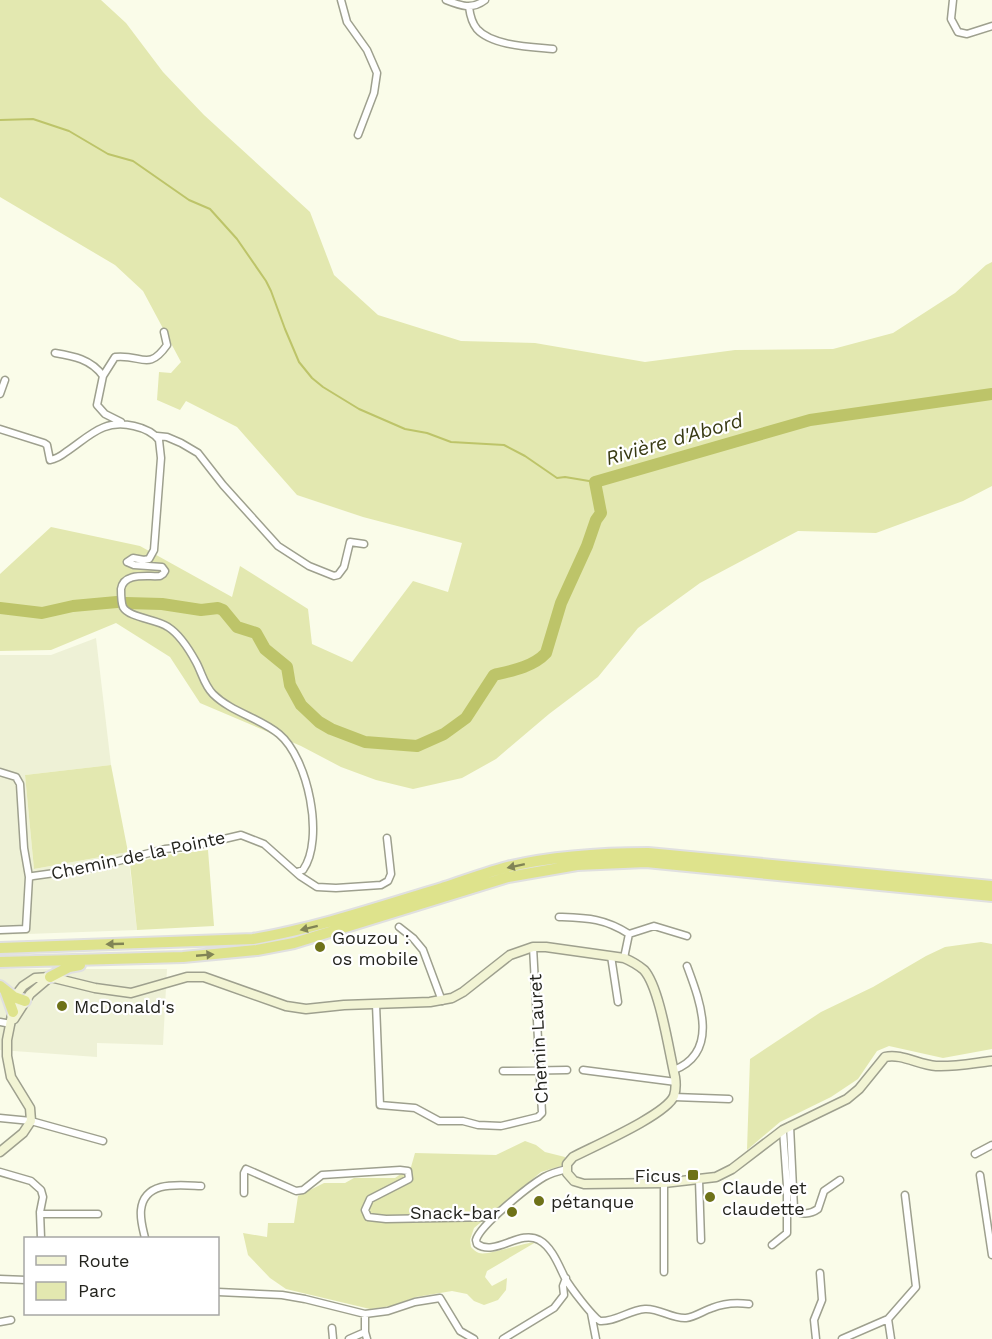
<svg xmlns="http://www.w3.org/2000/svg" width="992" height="1339" font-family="'Work Sans',sans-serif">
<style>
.built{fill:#eef1d6}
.green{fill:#e3e8b0}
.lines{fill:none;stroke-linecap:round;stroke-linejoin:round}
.stream{stroke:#bdc469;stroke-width:2}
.river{stroke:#bdc469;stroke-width:12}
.minor-casing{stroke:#9ea08e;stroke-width:9}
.secondary-casing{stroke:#9ea08e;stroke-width:11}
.trunk-casing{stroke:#e0e0e0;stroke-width:14}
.minor{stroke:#fff;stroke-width:6}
.secondary{stroke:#f2f4d4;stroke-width:8}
.trunk{stroke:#dee38c;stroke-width:10}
.oneway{fill:#818455}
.poi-dot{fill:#6e7218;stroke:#fff;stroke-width:2}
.labels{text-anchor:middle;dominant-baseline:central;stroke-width:4.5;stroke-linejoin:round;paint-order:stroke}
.street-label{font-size:18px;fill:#24241e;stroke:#fff}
.poi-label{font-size:18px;fill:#24241e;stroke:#fff;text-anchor:start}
.water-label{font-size:20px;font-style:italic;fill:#383a13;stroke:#fff}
</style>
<rect width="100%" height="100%" fill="#fafce9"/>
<path class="built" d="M 96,638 L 111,765 L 25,775 L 34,869 L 128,852 L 137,930 L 0,935 L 0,655 L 51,655 Z
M 0,969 L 167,969 L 163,1045 L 97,1043 L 97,1057 L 0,1050 Z"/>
<path class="green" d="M 0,0 L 101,0 L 126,23 L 163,72 L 204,115 L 310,212 L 334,275 L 378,315 L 461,341 L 535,343 L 645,362 L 735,350 L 833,349 L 893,333 L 955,293 L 986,265 L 992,262 L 992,486 L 963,501 L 876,533 L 798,531 L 700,583 L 638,628 L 598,677 L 549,714 L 496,759 L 462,778 L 413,789 L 376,780 L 341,767 L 301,746 L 200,703 L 170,657 L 116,623 L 51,650 L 0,651 L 0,574 L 51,527 L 140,546 L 232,597 L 240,566 L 308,609 L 312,644 L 352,662 L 413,581 L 448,592 L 462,543 L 363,517 L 297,495 L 237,427 L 186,401 L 180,410 L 157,400 L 159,372 L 171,373 L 181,362 L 143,291 L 115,265 L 0,197 Z
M 111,765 L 128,852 L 34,869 L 25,775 Z
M 208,850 L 214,926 L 137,930 L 130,864 L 165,855 Z
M 981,942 L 992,944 L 992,1049 L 943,1058 L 889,1046 L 877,1051 L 858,1079 L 831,1097 L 780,1122 L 747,1150 L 750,1059 L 821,1012 L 873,987 L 926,956 L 945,947 Z
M 525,1141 L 536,1145 L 545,1152 L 565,1157 L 564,1165 L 541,1172 L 474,1228 L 470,1240 L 471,1247 C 473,1249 476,1252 479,1253 C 488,1256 522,1243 536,1242 L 487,1271 L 485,1277 L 492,1286 L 507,1278 L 506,1290 L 498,1300 L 484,1305 L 474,1301 L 467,1294 L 452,1291 L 416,1297 L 391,1306 L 370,1309 L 286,1289 L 270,1278 L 248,1255 L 243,1233 L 267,1237 L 268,1223 L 294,1223 L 298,1196 L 324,1183 L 345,1183 L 354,1178 L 395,1178 L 411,1167 L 415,1153 L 496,1155 Z"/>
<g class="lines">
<path class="stream" d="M 0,120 L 33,119 L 69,131 L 108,154 L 133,161 L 189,200 L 210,209 L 237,239 L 266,281 L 271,291 L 285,329 L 299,362 L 312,378 L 323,387 L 359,409 L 405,429 L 427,433 L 451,442 L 504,445 L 525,456 L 557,478 L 565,477 L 595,482"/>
<path class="river" d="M 126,603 L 162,604 L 201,610 L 218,608 L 223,610 L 237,627 L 256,633 L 265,649 L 287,667 L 290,685 L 301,705 L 319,722 L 331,729 L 365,742 L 417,746 L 444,734 L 466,718 L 494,675 C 511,671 533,667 546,653 L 561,603 L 587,546 L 596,520 L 601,513 L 595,482 L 810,420 L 992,394
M 0,608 L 42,613 L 73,606 L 117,602"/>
<g class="minor-casing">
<path id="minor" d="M 341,0 L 347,22 L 367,50 L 377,73 L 374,93 L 358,135
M 446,0 C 461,6 472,10 485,0
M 953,0 L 951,19 L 958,32 L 967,34 L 992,26
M 469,7 C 470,15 472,23 477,29 C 492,46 532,47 553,49
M 55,353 C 73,356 91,359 103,376 L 97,405 L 105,414 L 121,422
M 103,376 L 115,357 C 142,354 148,372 167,345 L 164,332
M 0,394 L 5,380
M 0,429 L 44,443 L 47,445 L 50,460 C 56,459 61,456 66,452 C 91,435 103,419 134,426 C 143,428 153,432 159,440 L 161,458 L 154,550 L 149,559 L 144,560 L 133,558 L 127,562 L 134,565 L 162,567 L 165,571 L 163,574 L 160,576 C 147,577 124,572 121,589 C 121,595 121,602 123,607 C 129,618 157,619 168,627 C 179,634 190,651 196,662 C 202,673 204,685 213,694 C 231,712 260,718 279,734 C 308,758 325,839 303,870 L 297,872
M 157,436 L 167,437 L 181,443 L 198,453 L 223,485 L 278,546 L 309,566 L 334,576 L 338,575 L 344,567 L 350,542 L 364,544
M 0,772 L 16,777 L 20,784 L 24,848 L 29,877
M 559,917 C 587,918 604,918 629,934 L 654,926 L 687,936
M 399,927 L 413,938 L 423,950 L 442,1001
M 0,930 L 26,929 L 29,877 L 33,876 L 91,868 L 165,849 L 194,846 L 241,835 L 264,844 L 300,876 L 317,887 L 336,888 L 381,885 L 388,881 L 391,874 L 387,838
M 611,956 L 618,1002
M 624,958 L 629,934
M 376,1004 L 380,1105 L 415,1108 L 439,1121 L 463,1121 L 478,1125 L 501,1126 L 538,1117 L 542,1113 L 533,947
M 0,1022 L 11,1024
M 583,1070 L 676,1082
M 674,1070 C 720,1052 700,1001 687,966
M 503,1071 L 567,1070
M 674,1097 L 729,1099
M 0,1118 L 31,1121 L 103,1141
M 790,1126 L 794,1209 C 799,1216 811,1214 818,1209 L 824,1191 L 840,1180
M 975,1154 L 992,1145
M 567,1169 C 559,1171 551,1173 544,1177 C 529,1186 480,1225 476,1240 L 477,1244 C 495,1257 520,1229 539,1240 C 552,1247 559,1266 565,1278 C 570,1287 592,1316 600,1321 C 616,1322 629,1310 645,1309 C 659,1308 672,1319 686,1318 C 695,1317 703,1311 712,1308 C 724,1303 735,1302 749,1304
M 0,1172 L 31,1181 L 41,1190 L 43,1197 L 40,1212 L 41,1238
M 980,1175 L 992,1255
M 699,1180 L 701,1240
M 244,1193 L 244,1173 L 246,1169 L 296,1191 L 303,1190 L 322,1175 L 400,1170 L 408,1171 L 409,1179 L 370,1199 L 365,1210 L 368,1217 L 386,1219 L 494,1217
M 40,1214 L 98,1214
M 145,1238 C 143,1229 140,1220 141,1210 C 144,1180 179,1185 201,1186
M 772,1245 L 787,1233 L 787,1186 L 783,1130
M 664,1272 L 664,1183
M 0,1279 L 26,1280
M 218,1292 L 282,1295 L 305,1299 L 365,1314 L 388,1311 L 415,1302 L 440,1298 L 460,1331 L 474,1339
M 591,1313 L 596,1339
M 365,1314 L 365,1332 L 367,1339
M 888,1319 L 891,1339
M 0,1322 L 11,1320
M 332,1328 L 333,1339
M 349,1339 L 365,1332
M 503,1339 L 554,1308 L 564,1295 L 563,1286 L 566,1278
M 816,1339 L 814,1320 L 822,1300 L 820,1273
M 842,1339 L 888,1319 L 916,1287 L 905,1195"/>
</g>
<g class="secondary-casing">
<path id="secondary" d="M 14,1019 L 30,994 L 50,977
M 0,1152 L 23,1133 L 31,1121 L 30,1108 L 11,1077 L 7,1056 L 7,1040 L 16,995 L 23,986 L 35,978 L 50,977 L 95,988 L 131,993 L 187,977 L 204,977 L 286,1006 L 306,1009 L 344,1005 L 430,1002 L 452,998 L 463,992 L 510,955 L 533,947 L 546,947 L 624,958 C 631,961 638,965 644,970 C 660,988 669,1052 675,1077 C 676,1084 676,1090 674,1096 C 666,1115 594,1146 573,1157 L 567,1164 L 567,1173 L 574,1181 L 584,1184 L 664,1183 L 716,1177 L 732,1169 L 783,1130 L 847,1099 L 859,1089 L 885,1057 C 901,1053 919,1065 936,1066 C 954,1067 974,1063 992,1061"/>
</g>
<g class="trunk-casing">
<path id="trunk" d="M 0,948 L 253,939 C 317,928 379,907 442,888 C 463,881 485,873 507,867 C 553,856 600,853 648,853 L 992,886
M 0,962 L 183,957 L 257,950 L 294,943 L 508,877 L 577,865 L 646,862 L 992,896
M 50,977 L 69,967 L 80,965
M 0,986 L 14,997 L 25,1001
M 5,990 L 13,1012"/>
</g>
<use href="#minor" class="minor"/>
<use href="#secondary" class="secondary"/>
<use href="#trunk" class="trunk"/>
</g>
<defs><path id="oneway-solid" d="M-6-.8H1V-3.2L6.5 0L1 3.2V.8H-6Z" transform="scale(1.5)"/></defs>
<g class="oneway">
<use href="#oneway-solid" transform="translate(516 866) rotate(168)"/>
<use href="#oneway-solid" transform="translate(309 928) rotate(166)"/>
<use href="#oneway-solid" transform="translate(115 944) rotate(178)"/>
<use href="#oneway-solid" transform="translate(205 955) rotate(-5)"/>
</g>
<g class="poi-dot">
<circle cx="320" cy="947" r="6"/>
<circle cx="62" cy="1006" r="6"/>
<rect x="687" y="1169" width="12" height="12" rx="3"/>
<circle cx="710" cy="1197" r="6"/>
<circle cx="539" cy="1201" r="6"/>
<circle cx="512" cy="1212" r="6"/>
</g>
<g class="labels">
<g class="street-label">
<text transform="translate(138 855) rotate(-12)">Chemin de la Pointe</text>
<text transform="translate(538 1039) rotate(-93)">Chemin Lauret</text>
</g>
<g class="poi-label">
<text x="332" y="937">Gouzou :<tspan x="332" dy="21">os mobile</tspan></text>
<text x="74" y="1006">McDonald's</text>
<text x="681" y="1175" text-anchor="end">Ficus</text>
<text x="722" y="1187">Claude et<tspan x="722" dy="21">claudette</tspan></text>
<text x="551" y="1201">pétanque</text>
<text x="500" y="1212" text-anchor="end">Snack-bar</text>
</g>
<g class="water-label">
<text transform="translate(674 439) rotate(-16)">Rivière d'Abord</text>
</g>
</g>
<rect x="24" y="1237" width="195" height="78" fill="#ffffff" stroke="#a7a7a5" stroke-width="1.5"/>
<rect x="36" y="1256" width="30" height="9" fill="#f2f4d4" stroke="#a7a7a5" stroke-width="1.5"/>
<text x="78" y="1267" font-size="18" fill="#24241e">Route</text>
<rect x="36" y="1282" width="30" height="18" fill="#e3e8b0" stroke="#a7a7a5" stroke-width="1.5"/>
<text x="78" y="1297" font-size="18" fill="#24241e">Parc</text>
</svg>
